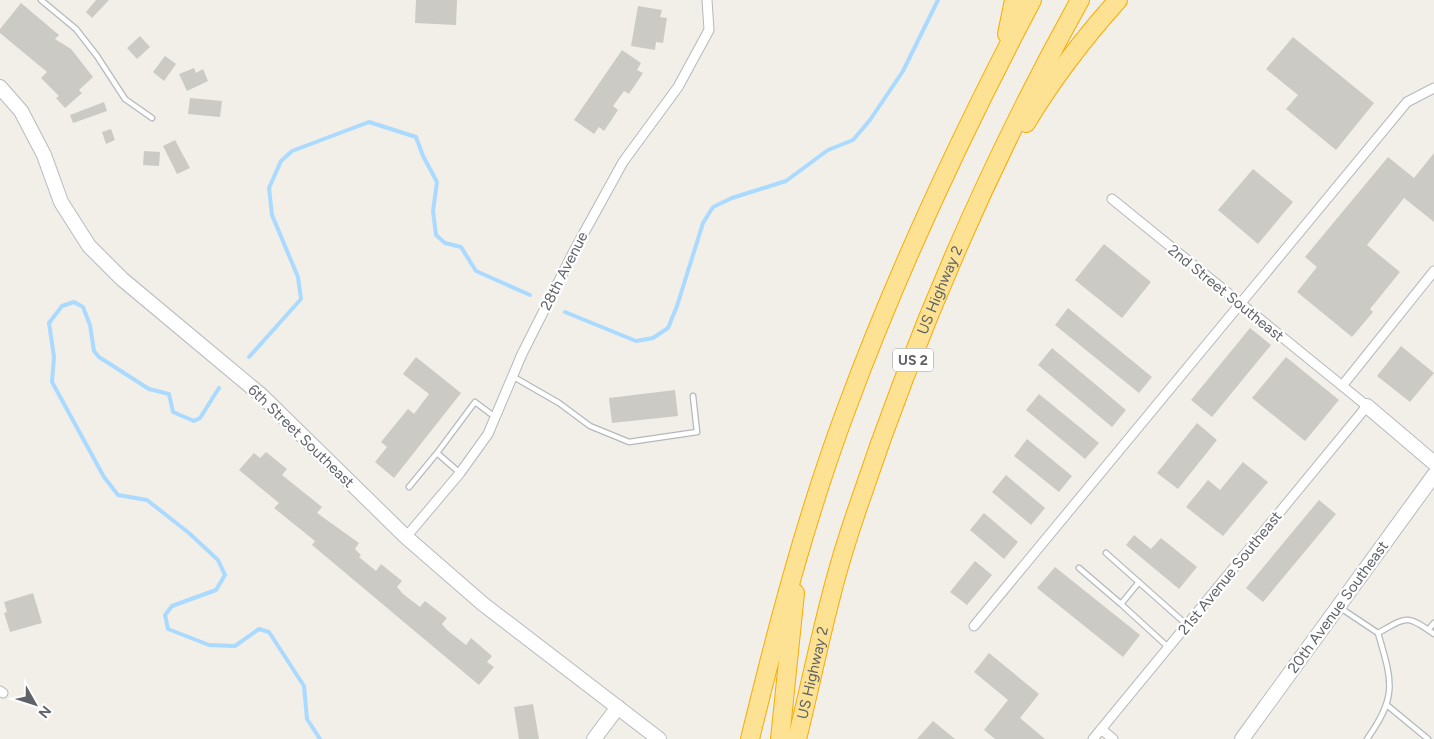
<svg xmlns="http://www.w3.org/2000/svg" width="1434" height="739" font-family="Figtree,sans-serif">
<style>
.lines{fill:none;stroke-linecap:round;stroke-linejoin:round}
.stream{stroke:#aadaff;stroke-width:4}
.building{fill:#cccac5}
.lane-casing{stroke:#b5b8bc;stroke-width:7}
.street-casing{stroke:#b5b8bc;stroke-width:11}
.secondary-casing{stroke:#b6babf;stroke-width:16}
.highway-casing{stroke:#f9ab00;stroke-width:20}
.lane{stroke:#fff;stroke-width:4.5}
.street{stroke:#fff;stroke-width:9}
.secondary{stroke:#fff;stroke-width:14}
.highway{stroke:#fde293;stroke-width:18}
.labels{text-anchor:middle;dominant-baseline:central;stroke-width:4.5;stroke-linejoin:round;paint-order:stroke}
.shield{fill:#fff;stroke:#8f9295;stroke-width:1}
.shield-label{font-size:14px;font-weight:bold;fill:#5f6368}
.street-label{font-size:15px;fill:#5f6368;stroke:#fff}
</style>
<rect width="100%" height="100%" fill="#f1efe8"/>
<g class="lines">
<path class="stream" d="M 565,312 L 636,341 L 653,338 L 668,328 L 677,306 L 703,223 L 713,207 L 732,198 L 786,181 L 828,150 L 853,140 L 870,120 L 903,71 L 938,0
M 249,357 L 301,299 L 298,277 L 272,215 L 269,188 L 281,161 L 292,151 L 369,122 L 416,137 L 423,156 L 437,182 L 433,211 L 436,235 L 445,243 L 461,247 L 476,271 L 530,295
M 219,388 L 200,418 L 194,421 L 173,412 L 169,394 L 149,389 L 99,357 L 94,351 L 90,325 L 83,307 L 74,302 L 62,306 L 49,323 L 54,357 L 52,382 L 104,477 L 118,495 L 147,500 L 189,533 L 218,560 L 225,575 L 216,590 L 172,606 L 165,615 L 168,629 L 209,645 L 235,646 L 259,629 L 269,632 L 304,686 L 307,719 L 320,739"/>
</g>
<path class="building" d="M 96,0 L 109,0 L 92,18 L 86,12 Z
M 416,0 L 457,0 L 456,25 L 415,23 Z
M 21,3 L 59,35 L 55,39 L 71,49 L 93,77 L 79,90 L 82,93 L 65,108 L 56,98 L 59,96 L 41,78 L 47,72 L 0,33 L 0,29 Z
M 638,6 L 662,10 L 660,17 L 667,18 L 663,43 L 656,42 L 655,50 L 631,46 Z
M 140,36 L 150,47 L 137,59 L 127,48 Z
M 1293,37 L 1374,103 L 1336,150 L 1286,109 L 1298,95 L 1266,69 Z
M 622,50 L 641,63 L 637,70 L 643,73 L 629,94 L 624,91 L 613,106 L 618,110 L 604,131 L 599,127 L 594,134 L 574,120 Z
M 165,56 L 176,64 L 164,81 L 153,72 Z
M 194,68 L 196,73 L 203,69 L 208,81 L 187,91 L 179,74 Z
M 190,98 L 222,101 L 220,117 L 188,114 Z
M 104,102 L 107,111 L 73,123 L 70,115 Z
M 111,129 L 115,140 L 106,144 L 102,132 Z
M 175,140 L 190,168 L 177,174 L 163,146 Z
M 144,151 L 160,152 L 159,166 L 143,165 Z
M 1434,153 L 1434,222 L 1404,198 L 1367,245 L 1400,272 L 1370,309 L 1373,312 L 1352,337 L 1297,292 L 1317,267 L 1305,257 L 1388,157 L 1414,178 Z
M 1253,169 L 1293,202 L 1258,244 L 1218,210 Z
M 1104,244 L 1151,282 L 1122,318 L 1075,280 Z
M 1068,308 L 1152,377 L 1139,393 L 1055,325 Z
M 1250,328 L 1271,345 L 1212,417 L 1191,400 Z
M 1401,346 L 1434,373 L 1410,402 L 1377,376 Z
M 1052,348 L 1126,410 L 1112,427 L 1038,365 Z
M 416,357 L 461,393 L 394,478 L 375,462 L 387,447 L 381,442 L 408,409 L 414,414 L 429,394 L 403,374 Z
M 1286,357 L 1339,400 L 1305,441 L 1252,398 Z
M 675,390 L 678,416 L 612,423 L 609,398 Z
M 1039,394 L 1099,443 L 1085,459 L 1026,410 Z
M 1197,423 L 1217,440 L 1178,489 L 1157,473 Z
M 1027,439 L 1072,476 L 1059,492 L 1014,456 Z
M 266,452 L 287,469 L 282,475 L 322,507 L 317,513 L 359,543 L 355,549 L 361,555 L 359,557 L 376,571 L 381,564 L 402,581 L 397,587 L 403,594 L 420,607 L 425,601 L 447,618 L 442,624 L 447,630 L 466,645 L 471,638 L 492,656 L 487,662 L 494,667 L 479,685 L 312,545 L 315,541 L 274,508 L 279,503 L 239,470 L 254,453 L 260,458 Z
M 1243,462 L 1268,482 L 1223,536 L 1186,507 L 1208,480 L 1220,490 Z
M 1006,475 L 1045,508 L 1031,525 L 992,492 Z
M 1319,500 L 1336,514 L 1263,602 L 1246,588 Z
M 984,513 L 1018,542 L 1004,559 L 970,530 Z
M 1134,535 L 1151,549 L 1161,538 L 1197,567 L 1179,589 L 1126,545 Z
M 975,561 L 992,575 L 967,605 L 950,592 Z
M 1055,567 L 1140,635 L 1123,657 L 1037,588 Z
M 33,593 L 42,623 L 10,632 L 4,613 L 7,612 L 4,602 Z
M 989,653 L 1039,694 L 1020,718 L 1045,739 L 995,739 L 984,730 L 1008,700 L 974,672 Z
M 533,704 L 539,739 L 519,739 L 514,707 Z
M 933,721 L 955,739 L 917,739 Z"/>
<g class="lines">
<g class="lane-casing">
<path id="lane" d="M 41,0 L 76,29 L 97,56 L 125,99 L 152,118
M 512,376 L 559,403 L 590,426 L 629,442 L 697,432 L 693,396
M 437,453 L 475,402 L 495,417
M 409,487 L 437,453 L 460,473
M 1106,553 L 1187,625
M 1079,568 L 1121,604
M 1139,582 L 1121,604 L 1168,647
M 1339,607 L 1378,633 C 1407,617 1406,614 1434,634
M 1428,630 L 1434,623
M 1388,706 L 1428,739
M 1367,739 C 1398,696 1392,681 1378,633"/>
</g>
<g class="street-casing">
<path id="street" d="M 1342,386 L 1434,271
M 406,537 L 460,473 L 488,434 L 522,354 L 574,251 L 623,162 L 678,87 L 709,30 L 707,0
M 974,626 L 1407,102 L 1434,88
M 0,691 L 3,693
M 1101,729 L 1113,739
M 1093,739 L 1367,406 L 1112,199"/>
</g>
<g class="secondary-casing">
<path id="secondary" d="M 0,87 L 21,111 L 44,155 L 61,202 L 89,246 L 122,279 L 261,395 L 406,537 L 483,604 L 659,739
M 1367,406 L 1434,463
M 594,739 L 618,707
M 1242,739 L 1434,475"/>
</g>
<g class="highway-casing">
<g id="highway">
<path d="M 1007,34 L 1014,0"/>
<path d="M 1026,123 C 1053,78 1083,39 1118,0"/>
<path d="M 750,739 C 777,628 806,517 846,410 C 898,269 962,133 1032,0"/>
<path d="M 780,739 L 795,593"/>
<path id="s1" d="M 797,739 C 814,671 827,601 849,534 C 909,350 986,169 1080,0"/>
</g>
</g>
<use href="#lane" class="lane"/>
<use href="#street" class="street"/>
<use href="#secondary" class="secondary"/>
<use href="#highway" class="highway"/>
</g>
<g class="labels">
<rect class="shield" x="893" y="348.5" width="40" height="23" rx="4"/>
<g class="shield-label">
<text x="913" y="360">US 2</text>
</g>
<g class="street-label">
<text transform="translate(564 271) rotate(-63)">28th Avenue</text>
<text stroke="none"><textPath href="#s1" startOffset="472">US Highway 2</textPath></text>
<text transform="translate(1226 293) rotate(39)">2nd Street Southeast</text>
<text transform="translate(301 436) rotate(44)">6th Street Southeast</text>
<text transform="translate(1230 573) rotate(-51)">21st Avenue Southeast</text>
<text transform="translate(1338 607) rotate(-54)">20th Avenue Southeast</text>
<text stroke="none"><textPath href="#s1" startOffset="68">US Highway 2</textPath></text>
</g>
</g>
<g transform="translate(35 704) rotate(129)" stroke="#ffffff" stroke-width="4" paint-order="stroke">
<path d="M0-4L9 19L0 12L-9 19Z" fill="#5f6368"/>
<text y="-8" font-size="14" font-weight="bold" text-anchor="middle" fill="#5f6368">N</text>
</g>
</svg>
